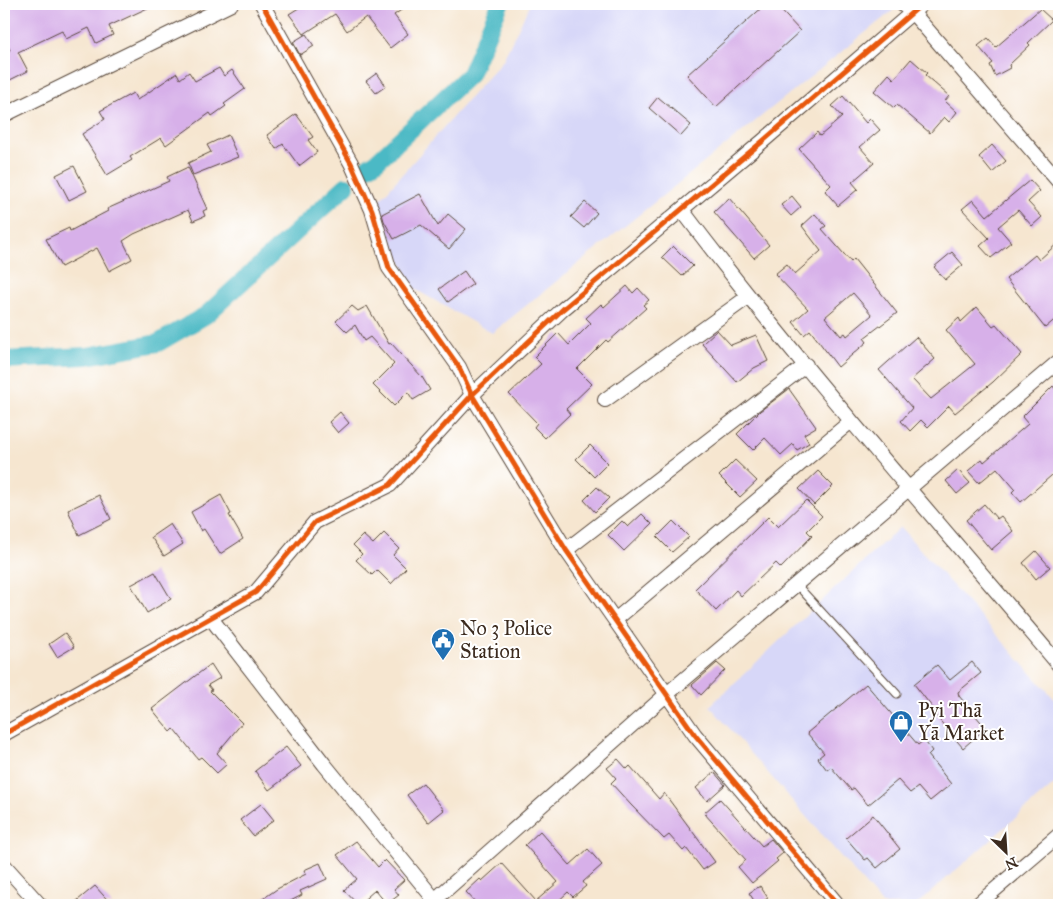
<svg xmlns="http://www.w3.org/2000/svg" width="1063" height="909" font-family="'IM FELL Great Primer',serif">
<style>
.built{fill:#d7d7f8}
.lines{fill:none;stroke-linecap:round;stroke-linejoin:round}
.canal{stroke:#4cb9c5;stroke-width:18}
.building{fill:#d7b0e9;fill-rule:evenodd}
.service-casing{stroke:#574639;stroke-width:9}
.minor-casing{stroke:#574639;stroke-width:16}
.service{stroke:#fff;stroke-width:7}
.minor{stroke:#fff;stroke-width:14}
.cycleway-casing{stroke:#fff;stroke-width:8}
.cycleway{stroke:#e8590c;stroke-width:5}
.labels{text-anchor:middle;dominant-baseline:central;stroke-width:4;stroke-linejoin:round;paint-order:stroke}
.poi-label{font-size:20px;fill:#3b2a1e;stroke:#fff;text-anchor:start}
</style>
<rect width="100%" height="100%" fill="#fff"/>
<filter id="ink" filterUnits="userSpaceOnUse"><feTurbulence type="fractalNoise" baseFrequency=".02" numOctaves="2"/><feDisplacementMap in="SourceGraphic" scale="10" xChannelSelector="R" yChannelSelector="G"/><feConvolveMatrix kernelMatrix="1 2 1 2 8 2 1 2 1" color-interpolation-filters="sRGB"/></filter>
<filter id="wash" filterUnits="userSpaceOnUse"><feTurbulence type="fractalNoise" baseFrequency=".0096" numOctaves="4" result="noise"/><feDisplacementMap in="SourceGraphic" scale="20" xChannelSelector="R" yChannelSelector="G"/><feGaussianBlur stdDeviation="1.12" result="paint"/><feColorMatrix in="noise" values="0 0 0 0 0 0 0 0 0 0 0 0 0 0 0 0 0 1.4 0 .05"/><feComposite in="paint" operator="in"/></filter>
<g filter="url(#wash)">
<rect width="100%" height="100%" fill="#f6e6d0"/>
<path class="built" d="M 530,4 L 889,4 L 896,8 L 492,333 L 413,288 L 375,205 L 503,60 Z
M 900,527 L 1059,704 L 1059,780 L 916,905 L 883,905 L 710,706 Z"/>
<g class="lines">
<path class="canal" d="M 363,170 L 376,162 L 470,74 L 500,4
M 4,360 L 87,356 L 158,343 L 206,315 L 346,186"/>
</g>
<g id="blocks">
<path class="building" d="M 4,4 L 156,4 L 109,26 L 113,35 L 96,43 L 89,28 L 66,39 L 62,31 L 18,52 L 28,71 L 4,83 L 4,53 L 10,50 L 4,38 Z
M 305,4 L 410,4 L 394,15 L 408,34 L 390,48 L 366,17 L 347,31 L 335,14 L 304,34 L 289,14 Z
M 766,4 L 775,4 L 800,31 L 716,107 L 687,75 Z
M 1040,9 L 1052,20 L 1028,43 L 1030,45 L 1009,65 L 1010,68 L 995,76 L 990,65 L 993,63 L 978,46 L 988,38 L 996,47 Z
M 306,34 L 314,46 L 300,55 L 293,42 Z
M 911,59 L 927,73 L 925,75 L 949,96 L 945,101 L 957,112 L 949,122 L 944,117 L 930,133 L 897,105 L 894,108 L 874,91 L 889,74 L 894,79 Z
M 219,68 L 224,76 L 232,70 L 245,89 L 224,104 L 226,106 L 212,116 L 210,113 L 166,145 L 161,138 L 130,157 L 132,160 L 107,175 L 82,134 L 105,119 L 100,111 L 133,93 L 137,100 L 177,73 L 180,79 L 189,72 L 195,81 Z
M 377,73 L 386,86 L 376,93 L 366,81 Z
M 843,96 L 866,123 L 870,119 L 880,130 L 860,147 L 874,163 L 852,182 L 858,189 L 838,206 L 825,191 L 831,185 L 799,149 L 817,132 L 820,136 L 842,117 L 832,106 Z
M 658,97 L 691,125 L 681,136 L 649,108 Z
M 296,114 L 313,137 L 308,140 L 317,152 L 299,166 L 283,144 L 276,149 L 267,135 Z
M 228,135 L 238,157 L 193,175 L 188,163 L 211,152 L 207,145 Z
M 992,145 L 1006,161 L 992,173 L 979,157 Z
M 74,166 L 87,191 L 69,200 L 56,175 Z
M 188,167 L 207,209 L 203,211 L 205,216 L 193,221 L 188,210 L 134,234 L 123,241 L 132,259 L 109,271 L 97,248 L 61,267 L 46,239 L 69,228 L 70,231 L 108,211 L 107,209 L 169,181 L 167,177 Z
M 1030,180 L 1040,191 L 1028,202 L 1042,217 L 1032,226 L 1018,210 L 998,227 L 1011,242 L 991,258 L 980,246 L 989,238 L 962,209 L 973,200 L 987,216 Z
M 420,194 L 438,226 L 448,214 L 466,229 L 449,249 L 421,225 L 394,239 L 384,221 L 382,214 Z
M 792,196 L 801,207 L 791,216 L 781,205 Z
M 729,198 L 769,245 L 754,258 L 714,212 Z
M 585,202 L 597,213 L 584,228 L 571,217 Z
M 815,214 L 826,226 L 822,229 L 851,262 L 854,259 L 897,313 L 864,338 L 867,342 L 838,367 L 810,330 L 804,335 L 793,322 L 808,309 L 775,274 L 787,264 L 795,274 L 821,251 L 802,226 ZM 853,293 L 872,315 L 847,336 L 845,333 L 841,336 L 825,317 Z
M 1059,242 L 1059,316 L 1045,328 L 1006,279 L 1035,255 L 1039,260 Z
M 673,246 L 693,266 L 682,276 L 662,257 Z
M 952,252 L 963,265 L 945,280 L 934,267 Z
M 464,271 L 473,284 L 448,302 L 439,289 Z
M 627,286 L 633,293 L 638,288 L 649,300 L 643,305 L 646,308 L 608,342 L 606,340 L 577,369 L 592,384 L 566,409 L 570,414 L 545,438 L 534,427 L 537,423 L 509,394 L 541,364 L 534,357 L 558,333 L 569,345 L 591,323 L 586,318 L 601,304 L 604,307 Z
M 352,306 L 358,311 L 367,306 L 389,344 L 391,343 L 422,377 L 430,390 L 413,400 L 408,392 L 394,406 L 373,385 L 394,364 L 370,337 L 364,341 L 355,325 L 347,332 L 336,321 Z
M 977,307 L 993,326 L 996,324 L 1022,354 L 993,382 L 955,413 L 949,406 L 928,427 L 921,420 L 910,431 L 901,421 L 912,408 L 879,370 L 916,337 L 935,359 L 912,379 L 931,399 L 975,364 L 946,330 L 959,318 L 961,322 Z
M 717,330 L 731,345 L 756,335 L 768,361 L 754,368 L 737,382 L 702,344 Z
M 1053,386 L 1059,394 L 1059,469 L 1021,502 L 1012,492 L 1015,489 L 997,468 L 979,483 L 968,471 L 982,459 L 984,462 L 1028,424 L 1022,417 Z
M 789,389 L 816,427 L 804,434 L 809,443 L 797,450 L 793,444 L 781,455 L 765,438 L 753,450 L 737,434 L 760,411 Z
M 340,412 L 349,423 L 338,433 L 329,422 Z
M 590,445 L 608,463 L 594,477 L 576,459 Z
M 735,460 L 757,481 L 740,497 L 719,476 Z
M 958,470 L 970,483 L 957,494 L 946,481 Z
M 818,471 L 833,486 L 814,505 L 799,489 Z
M 597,487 L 609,498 L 595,512 L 584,500 Z
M 99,495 L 111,519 L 79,535 L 68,510 Z
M 221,495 L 231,514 L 229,515 L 243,539 L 220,554 L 204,529 L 201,531 L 191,512 Z
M 806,500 L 822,516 L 807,531 L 812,536 L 781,568 L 776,563 L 741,596 L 736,590 L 716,611 L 695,589 L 768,517 L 778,527 Z
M 984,504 L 997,519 L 1001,516 L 1013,531 L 991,550 L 966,520 Z
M 642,514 L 652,524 L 624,551 L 608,535 L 622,521 L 628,527 Z
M 673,521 L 689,537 L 672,552 L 657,537 Z
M 170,524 L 183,544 L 164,556 L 151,537 Z
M 384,533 L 399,548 L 393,555 L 406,568 L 391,584 L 377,570 L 372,575 L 356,560 L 362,554 L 353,545 L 363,535 L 373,544 Z
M 1036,551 L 1050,567 L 1036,579 L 1023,563 Z
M 155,572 L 171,599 L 147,613 L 131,585 Z
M 65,633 L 74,647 L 57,657 L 49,644 Z
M 972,662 L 981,673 L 958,692 L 959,696 L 986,728 L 963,748 L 930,709 L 932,707 L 914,684 L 937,665 L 950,680 Z
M 717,663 L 725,670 L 701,695 L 692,685 Z
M 211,664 L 220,678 L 208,685 L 212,690 L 210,691 L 242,723 L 217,753 L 227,764 L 217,773 L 201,757 L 198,759 L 174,729 L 171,732 L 152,709 Z
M 866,684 L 918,745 L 924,740 L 932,751 L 928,755 L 951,784 L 930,801 L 918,787 L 910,793 L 898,780 L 868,805 L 854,788 L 851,790 L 831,767 L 827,770 L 818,758 L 824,753 L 807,733 Z
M 286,747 L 301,766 L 269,790 L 255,771 Z
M 618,759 L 627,769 L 630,766 L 659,799 L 664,793 L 715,862 L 703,870 L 686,848 L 683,851 L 669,835 L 664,839 L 631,805 L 611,783 L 616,778 L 607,768 Z
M 714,772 L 725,785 L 707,801 L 696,788 Z
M 423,783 L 444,810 L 428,823 L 407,795 Z
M 720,799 L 762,846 L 771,839 L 783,853 L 776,859 L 778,861 L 752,883 L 738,867 L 746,860 L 704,813 Z
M 261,804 L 274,820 L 253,836 L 240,820 Z
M 873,815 L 900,849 L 877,868 L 868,858 L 865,860 L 846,838 Z
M 540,831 L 570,865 L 588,849 L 602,865 L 583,882 L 586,886 L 573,897 L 568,892 L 554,905 L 478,905 L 466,892 L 480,879 L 482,881 L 502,863 L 536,901 L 558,882 L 525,845 Z
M 356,841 L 378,867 L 385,860 L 404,880 L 394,889 L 399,895 L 387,904 L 375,890 L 358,905 L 344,890 L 357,879 L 337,855 Z
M 320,863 L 327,879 L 300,891 L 302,895 L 283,905 L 254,905 L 277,889 L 306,874 L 304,870 Z
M 95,886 L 112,905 L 72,905 Z
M 760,886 L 768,898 L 757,905 L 749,893 Z"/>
</g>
</g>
<g filter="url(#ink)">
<use href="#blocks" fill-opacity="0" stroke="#574639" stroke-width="1"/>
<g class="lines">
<g class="service-casing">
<path id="service" d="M 796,584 L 897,694"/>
</g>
<g class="minor-casing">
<path id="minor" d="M 262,4 L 351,163 L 372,210 L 389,268 L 459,367 L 472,395 L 566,550 L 695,735 L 838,905
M 902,4 L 912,12 L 1059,182
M 4,115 L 231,4
M 682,210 C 800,367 932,514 1059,665
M 605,400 L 748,297
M 566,550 L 806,365
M 210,617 L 324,764 L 439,905
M 615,620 L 850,422
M 4,734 L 256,592 L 315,522 L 390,485 L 472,395 L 563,309 L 763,141 L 922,4
M 4,865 L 40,905
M 429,905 L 667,694 L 1059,361
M 977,905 L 1059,835"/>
</g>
<use href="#service" class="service"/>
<use href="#minor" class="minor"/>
<g class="cycleway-casing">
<path id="cycleway" d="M 262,4 L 351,163 L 372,210 L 389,268 L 459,367 L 472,395 L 566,550 L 695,735 L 838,905
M 4,734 L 256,592 L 315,522 L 390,485 L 472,395 L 563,309 L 763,141 L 922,4"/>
</g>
<use href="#cycleway" class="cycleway"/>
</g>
</g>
<defs>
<g id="civic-pin" transform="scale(1.25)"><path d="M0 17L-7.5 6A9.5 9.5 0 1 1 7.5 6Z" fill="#1f6fb2" stroke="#fff"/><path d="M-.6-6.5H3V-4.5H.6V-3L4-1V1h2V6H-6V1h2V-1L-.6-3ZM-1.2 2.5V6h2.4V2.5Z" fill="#fff"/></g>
<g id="shop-pin" transform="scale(1.25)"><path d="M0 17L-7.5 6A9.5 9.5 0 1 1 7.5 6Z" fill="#1f6fb2" stroke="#fff"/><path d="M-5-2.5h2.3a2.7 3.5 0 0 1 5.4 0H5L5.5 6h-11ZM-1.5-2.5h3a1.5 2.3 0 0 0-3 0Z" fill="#fff"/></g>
</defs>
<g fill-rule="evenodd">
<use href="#civic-pin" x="443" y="640"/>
<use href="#shop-pin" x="901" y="722"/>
</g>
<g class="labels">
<g class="poi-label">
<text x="460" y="628">No 3 Police<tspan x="460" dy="23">Station</tspan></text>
<text x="918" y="710">Pyi Thā<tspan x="918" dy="23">Yā Market</tspan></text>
</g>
</g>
<rect width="1063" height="909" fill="none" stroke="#fff" stroke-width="20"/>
<g transform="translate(1006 852) rotate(155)" stroke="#ffffff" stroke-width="4" paint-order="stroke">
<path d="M0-4L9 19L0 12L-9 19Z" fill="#3b2a1e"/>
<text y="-8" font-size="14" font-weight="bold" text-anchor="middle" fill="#3b2a1e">N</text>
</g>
</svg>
